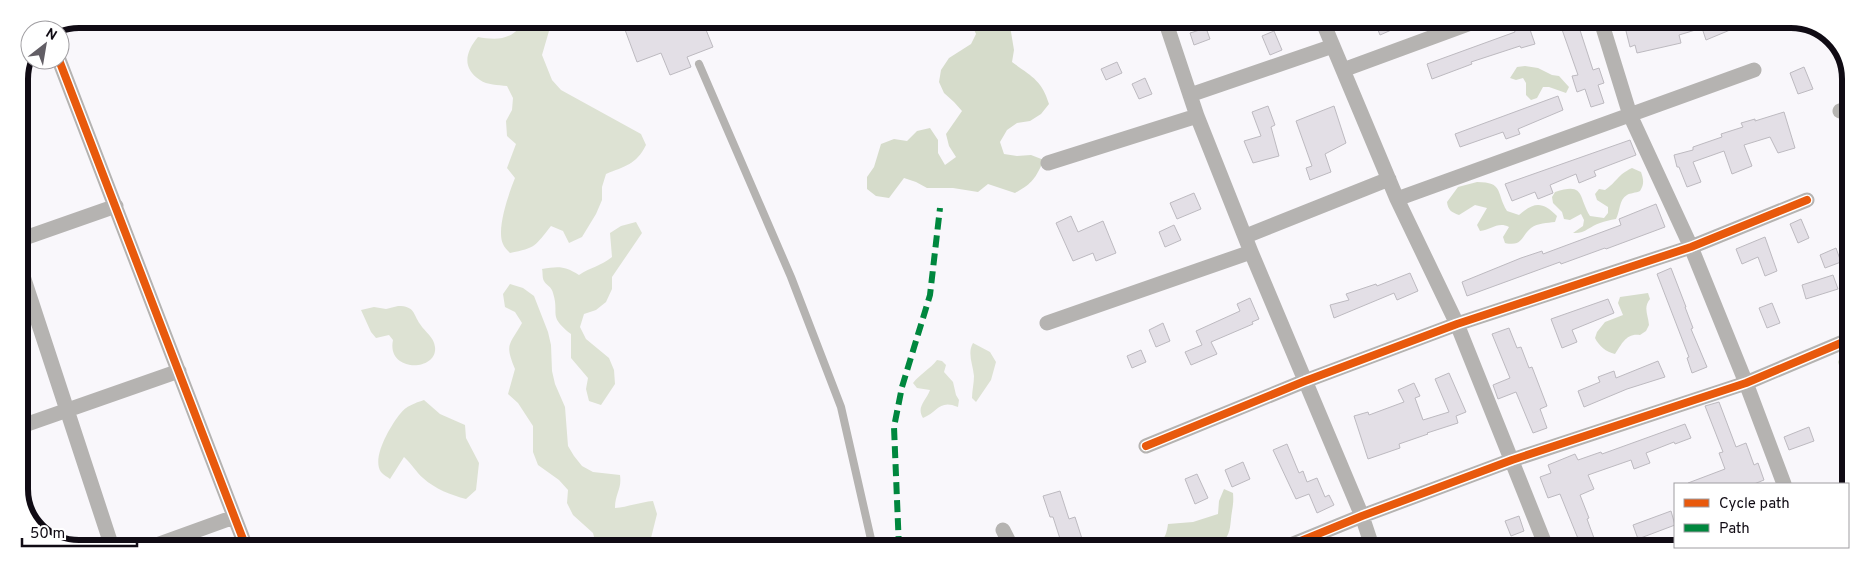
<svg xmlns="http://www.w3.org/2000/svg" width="1869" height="568" font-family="Overpass,sans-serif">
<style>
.green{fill:#dde2d3}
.forest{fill:#d6dccb}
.building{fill:#e3dfe6;stroke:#bdbac0}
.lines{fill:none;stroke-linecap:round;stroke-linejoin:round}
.lane{stroke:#b5b3b1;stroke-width:8}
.street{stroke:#b5b3b1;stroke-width:15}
.secondary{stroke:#b5b2b0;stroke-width:21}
.quiet{stroke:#00873e;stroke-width:6;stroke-dasharray:12 6;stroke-linecap:butt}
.cycleway-casing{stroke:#fff;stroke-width:11}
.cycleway{stroke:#e8590c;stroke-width:8}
.rim{fill:none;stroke:#100b14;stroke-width:6}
</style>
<rect width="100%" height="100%" fill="#f9f7fb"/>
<path class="green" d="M 526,19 L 547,19 L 549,31 L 542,55 L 552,80 L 561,90 L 641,134 L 646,145 C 636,165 625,166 606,174 L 602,187 L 602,200 L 596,214 L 582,237 L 569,243 L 563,231 L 551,226 C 535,246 536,248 510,253 C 507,250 504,247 503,244 C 496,229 509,193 515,178 L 507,168 L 516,144 L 507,136 L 506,121 L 512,110 L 513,98 L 507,86 C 498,85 487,85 480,80 C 461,68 466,51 478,37 C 490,39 504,41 515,32 C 519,29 522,23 526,19 Z
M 636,222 L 642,233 L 612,277 L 612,289 L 606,302 L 596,310 L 584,314 L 580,327 L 586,339 L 609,358 L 614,370 L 615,384 L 601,405 L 589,401 L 586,389 L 588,378 L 571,358 L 571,334 C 547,315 560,315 553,293 C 552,287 546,285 544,281 C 542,278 543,272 542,269 C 559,266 565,266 579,275 C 591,267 601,266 612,257 L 610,233 L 621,226 Z
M 510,284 L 523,288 L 534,296 L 548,332 L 551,345 L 552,371 L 555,384 L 565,407 L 568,446 L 574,456 L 582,466 L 593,472 L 620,475 C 622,490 615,493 615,508 C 628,507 640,502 653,501 L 657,514 L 651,538 L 656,548 L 597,548 L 593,533 L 573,515 L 567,503 L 568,490 L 559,480 L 538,465 L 533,452 L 533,426 L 518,403 L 508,394 L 515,369 C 504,343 510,345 522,323 L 515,312 L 505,307 L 503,294 Z
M 398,306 C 415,306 413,314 420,324 C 425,332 434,337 435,347 C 438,372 386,373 393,340 L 389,335 L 376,338 L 371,332 L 361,310 L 374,307 L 386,309 Z
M 973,343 L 990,352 L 996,362 L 991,380 L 976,402 L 972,398 C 972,391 974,383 974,376 C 973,365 967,353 973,343 Z
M 937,360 L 942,361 L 946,365 L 944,372 L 953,382 L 956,395 L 959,400 L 958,407 C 939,399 938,412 923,418 C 916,407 926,401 930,390 L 917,388 L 913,383 C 920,374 930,369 937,360 Z
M 424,400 L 440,414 L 465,425 L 466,438 L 479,463 L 476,490 L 466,499 C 451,495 435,489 423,478 C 416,472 412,464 404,457 L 390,479 C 388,477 383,475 381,472 C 371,458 391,425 400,414 C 406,406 415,403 424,400 Z"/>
<path class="forest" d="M 970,20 L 1009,20 L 1014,50 L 1012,62 C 1031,76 1042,80 1049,104 L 1041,114 L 1030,121 L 1017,123 L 1007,130 L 1000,142 L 1004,154 L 1017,156 L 1031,155 L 1044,160 C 1035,179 1033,183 1015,193 L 988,184 L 978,192 L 953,188 L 927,188 L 916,182 L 904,178 L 889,198 L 876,196 L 867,189 L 867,177 L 874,167 L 881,144 L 894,139 L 907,141 L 917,131 L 930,128 L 938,140 L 938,153 L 945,165 L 956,157 L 949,146 L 946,134 L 962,111 L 954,102 L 944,93 L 939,82 L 941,70 L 949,58 L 971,44 L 976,34 Z
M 1525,66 L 1538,68 L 1552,75 L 1559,76 L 1569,87 L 1566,93 L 1549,87 L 1543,87 L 1537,98 L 1531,100 L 1526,95 L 1526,83 L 1523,78 L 1516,80 L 1510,78 L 1517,67 Z
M 1632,168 L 1641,172 C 1644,180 1644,185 1640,191 C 1636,193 1630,193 1627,195 C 1619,199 1620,212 1616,219 C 1610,220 1605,221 1600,223 C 1590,226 1585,234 1573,233 L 1583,226 L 1584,220 L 1581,214 L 1570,220 L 1564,219 L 1562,212 L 1553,203 L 1552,197 L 1555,192 C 1585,182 1578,196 1590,216 L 1604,218 L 1608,213 L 1608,207 L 1597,200 L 1595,194 L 1599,189 L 1605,190 C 1617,182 1617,175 1632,168 Z
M 1477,182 C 1504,182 1496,193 1507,211 L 1519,215 C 1535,201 1543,202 1557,216 L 1555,222 C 1547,223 1538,223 1531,228 C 1521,236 1523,247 1505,243 L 1503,237 L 1509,227 C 1498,221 1491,230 1480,231 L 1477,225 L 1487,208 L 1475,205 L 1459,215 C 1451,212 1448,210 1447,202 L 1458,187 Z
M 1648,293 L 1650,299 C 1643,308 1648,314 1649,325 L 1646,331 L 1640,335 C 1626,333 1622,344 1615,354 C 1606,352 1599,346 1595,338 L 1597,332 L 1605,322 L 1623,315 L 1618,303 L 1620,297 Z
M 1849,355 L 1849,376 L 1842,375 L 1838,362 L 1840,357 Z
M 1224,489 L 1233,493 C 1234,505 1232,508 1231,519 C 1230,527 1230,535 1223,541 C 1212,552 1165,548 1148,548 C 1162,543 1166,539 1168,524 L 1193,522 L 1218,514 L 1219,501 Z"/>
<path class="building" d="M 621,19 L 702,20 L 713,47 L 687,57 L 691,67 L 670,75 L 661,53 L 637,62 Z
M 1374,20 L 1414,20 L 1380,35 Z
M 1519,21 L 1527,21 L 1535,44 L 1521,48 L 1520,46 L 1471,62 L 1472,64 L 1432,79 L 1427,64 L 1515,32 L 1512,23 Z
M 1559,21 L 1577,21 L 1593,70 L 1599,68 L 1604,83 L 1598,85 L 1604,103 L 1591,107 L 1585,89 L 1577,92 L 1572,76 L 1578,75 Z
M 1633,21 L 1665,21 L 1667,26 L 1689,21 L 1726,21 L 1730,30 L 1706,40 L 1702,28 L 1679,35 L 1681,43 L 1637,53 L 1635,45 L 1630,47 L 1624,23 Z
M 1206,28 L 1210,39 L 1194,45 L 1190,33 Z
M 1274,31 L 1282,50 L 1270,55 L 1262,36 Z
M 1117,62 L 1122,73 L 1106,80 L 1101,69 Z
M 1804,67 L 1813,89 L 1798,94 L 1790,73 Z
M 1145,78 L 1152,94 L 1139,99 L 1132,84 Z
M 1558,96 L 1563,110 L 1518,129 L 1520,134 L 1506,139 L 1503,132 L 1460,147 L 1455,134 Z
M 1268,106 L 1275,125 L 1271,127 L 1279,156 L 1253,163 L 1244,141 L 1261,136 L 1252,112 Z
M 1334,106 L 1346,143 L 1325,154 L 1331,172 L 1310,180 L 1306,168 L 1312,166 L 1296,121 Z
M 1784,112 L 1795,148 L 1778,153 L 1770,137 L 1744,145 L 1752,166 L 1732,174 L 1724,151 L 1693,162 L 1701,182 L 1687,187 L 1679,167 L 1677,167 L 1674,155 L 1693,150 L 1693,147 L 1722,137 L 1721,134 L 1743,127 L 1741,123 L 1755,119 L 1755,121 Z
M 1630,140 L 1636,155 L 1594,171 L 1596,176 L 1579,183 L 1576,174 L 1550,185 L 1553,193 L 1538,199 L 1535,192 L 1512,201 L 1505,184 Z
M 1194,193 L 1201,209 L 1177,219 L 1170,203 Z
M 1656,204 L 1665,227 L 1606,249 L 1605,248 L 1561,264 L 1560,262 L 1467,296 L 1462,282 L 1521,258 L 1542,251 L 1543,254 L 1621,225 L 1619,219 Z
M 1071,216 L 1078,232 L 1103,221 L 1116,253 L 1096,261 L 1093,253 L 1073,261 L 1056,223 Z
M 1801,219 L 1809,238 L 1798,243 L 1790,224 Z
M 1174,225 L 1181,240 L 1165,247 L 1159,232 Z
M 1765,237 L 1777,271 L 1765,276 L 1758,257 L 1742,264 L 1736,249 Z
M 1836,248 L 1841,262 L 1825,268 L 1820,255 Z
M 1671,268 L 1686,307 L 1685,307 L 1693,328 L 1691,329 L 1707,367 L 1692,373 L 1687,358 L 1689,357 L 1657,274 Z
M 1410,273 L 1418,291 L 1397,300 L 1394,293 L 1334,318 L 1330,305 L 1349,300 L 1346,294 L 1376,284 L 1377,286 Z
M 1833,275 L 1838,289 L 1806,299 L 1802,285 Z
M 1250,298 L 1259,319 L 1252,322 L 1253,324 L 1211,342 L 1217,354 L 1191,365 L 1185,352 L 1202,345 L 1196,331 L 1240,311 L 1237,304 Z
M 1608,299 L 1614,313 L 1572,330 L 1577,342 L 1562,348 L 1551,319 Z
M 1772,303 L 1780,323 L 1767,328 L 1759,308 Z
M 1163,323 L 1170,341 L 1156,347 L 1149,330 Z
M 1509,328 L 1517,348 L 1521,347 L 1529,368 L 1532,367 L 1547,406 L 1540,409 L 1547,428 L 1533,433 L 1516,392 L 1498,399 L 1493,385 L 1510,378 L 1492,334 Z
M 1141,350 L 1146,362 L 1132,368 L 1127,356 Z
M 1658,361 L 1665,377 L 1627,389 L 1584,407 L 1578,391 L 1600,382 L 1598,377 L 1614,371 L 1616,378 Z
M 1449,373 L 1466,412 L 1456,416 L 1458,423 L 1427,433 L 1428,434 L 1399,444 L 1400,448 L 1368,459 L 1354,416 L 1368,412 L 1369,415 L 1404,402 L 1398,390 L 1414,383 L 1420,396 L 1415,398 L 1423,420 L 1449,412 L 1435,379 Z
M 1719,402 L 1736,447 L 1746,443 L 1754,465 L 1758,463 L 1764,480 L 1754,484 L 1688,484 L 1688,483 L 1725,469 L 1719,453 L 1723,452 L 1705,406 Z
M 1685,424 L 1691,438 L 1675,444 L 1674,442 L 1646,453 L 1650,463 L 1634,469 L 1631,460 L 1588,475 L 1594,489 L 1580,495 L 1589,518 L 1587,519 L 1598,549 L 1584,549 L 1583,546 L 1581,546 L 1560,494 L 1548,498 L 1540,477 L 1551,473 L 1548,465 L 1575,454 L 1578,460 L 1601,452 L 1602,454 Z
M 1809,427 L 1814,441 L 1789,450 L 1784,437 Z
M 1287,444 L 1299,473 L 1303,471 L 1307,482 L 1317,478 L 1325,497 L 1329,495 L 1334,505 L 1317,513 L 1309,494 L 1296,499 L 1273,450 Z
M 1243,462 L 1250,479 L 1232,487 L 1225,470 Z
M 1197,474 L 1208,498 L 1195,504 L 1185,479 Z
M 1060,491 L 1069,519 L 1075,517 L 1085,548 L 1063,548 L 1053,517 L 1050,517 L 1043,496 Z
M 1671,511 L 1675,525 L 1638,539 L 1633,525 Z
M 1519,516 L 1524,531 L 1511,536 L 1505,521 Z"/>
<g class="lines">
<path class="lane" d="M 699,64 L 791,277 L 841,407 L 873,548"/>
<path class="street" d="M 1165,20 L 1197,116 L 1251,252 L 1362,516 L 1373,549
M 1322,20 L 1397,199 L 1457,324 L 1547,549
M 1601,21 L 1630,115 L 1691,247 L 1746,383 L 1784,484
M 28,56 L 30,55
M 59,60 L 246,547
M 1343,70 L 1479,20
M 1190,95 L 1333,46
M 1840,111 L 1850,108
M 1048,163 L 1197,116
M 1397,199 L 1754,70
M 1246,236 L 1389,179
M 19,240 L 116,206
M 19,264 L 112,547
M 1047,323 L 1251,252
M 19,427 L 179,371
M 1146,446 L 1305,381 L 1457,324 L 1691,247 L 1807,200
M 1003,530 L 1012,548
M 151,547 L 234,517
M 1281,549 L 1362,516 L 1512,460 L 1746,383 L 1848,340"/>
<path class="secondary" d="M 1735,549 L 1741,547"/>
<path class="quiet" d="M 899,548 L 894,427 L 902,387 L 930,295 L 940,208"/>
<g class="cycleway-casing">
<path id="cycleway" d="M 59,60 L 246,547
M 1146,446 L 1305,381 L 1457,324 L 1691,247 L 1807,200
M 1281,549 L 1362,516 L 1512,460 L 1746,383 L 1848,340"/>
</g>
<use href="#cycleway" class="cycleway"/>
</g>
<path d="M0 0H1869V568H0ZM79 28H1791A51 51 0 0 1 1842 79V489A51 51 0 0 1 1791 540H79A51 51 0 0 1 28 489V79A51 51 0 0 1 79 28Z" fill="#fff" fill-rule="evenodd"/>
<path class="rim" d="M79 28H1791A51 51 0 0 1 1842 79V489A51 51 0 0 1 1791 540H79A51 51 0 0 1 28 489V79A51 51 0 0 1 79 28Z"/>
<rect x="1674" y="483" width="175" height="65" fill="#ffffff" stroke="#9f9da1"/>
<rect x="1684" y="499" width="25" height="8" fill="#e8590c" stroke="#9f9da1"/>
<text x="1719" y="508" font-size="15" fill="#100b14">Cycle path</text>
<rect x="1684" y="524" width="25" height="8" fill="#00873e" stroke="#9f9da1"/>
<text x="1719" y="533" font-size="15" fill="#100b14">Path</text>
<g transform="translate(45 45) rotate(31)"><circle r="24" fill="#ffffff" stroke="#9f9da1"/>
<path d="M0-4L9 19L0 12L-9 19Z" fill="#625e65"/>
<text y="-8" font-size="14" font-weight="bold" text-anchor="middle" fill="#100b14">N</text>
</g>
<path d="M22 538v8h115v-8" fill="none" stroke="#100b14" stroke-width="2.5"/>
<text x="30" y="538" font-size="15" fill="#100b14" stroke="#ffffff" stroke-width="4" paint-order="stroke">50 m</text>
</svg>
